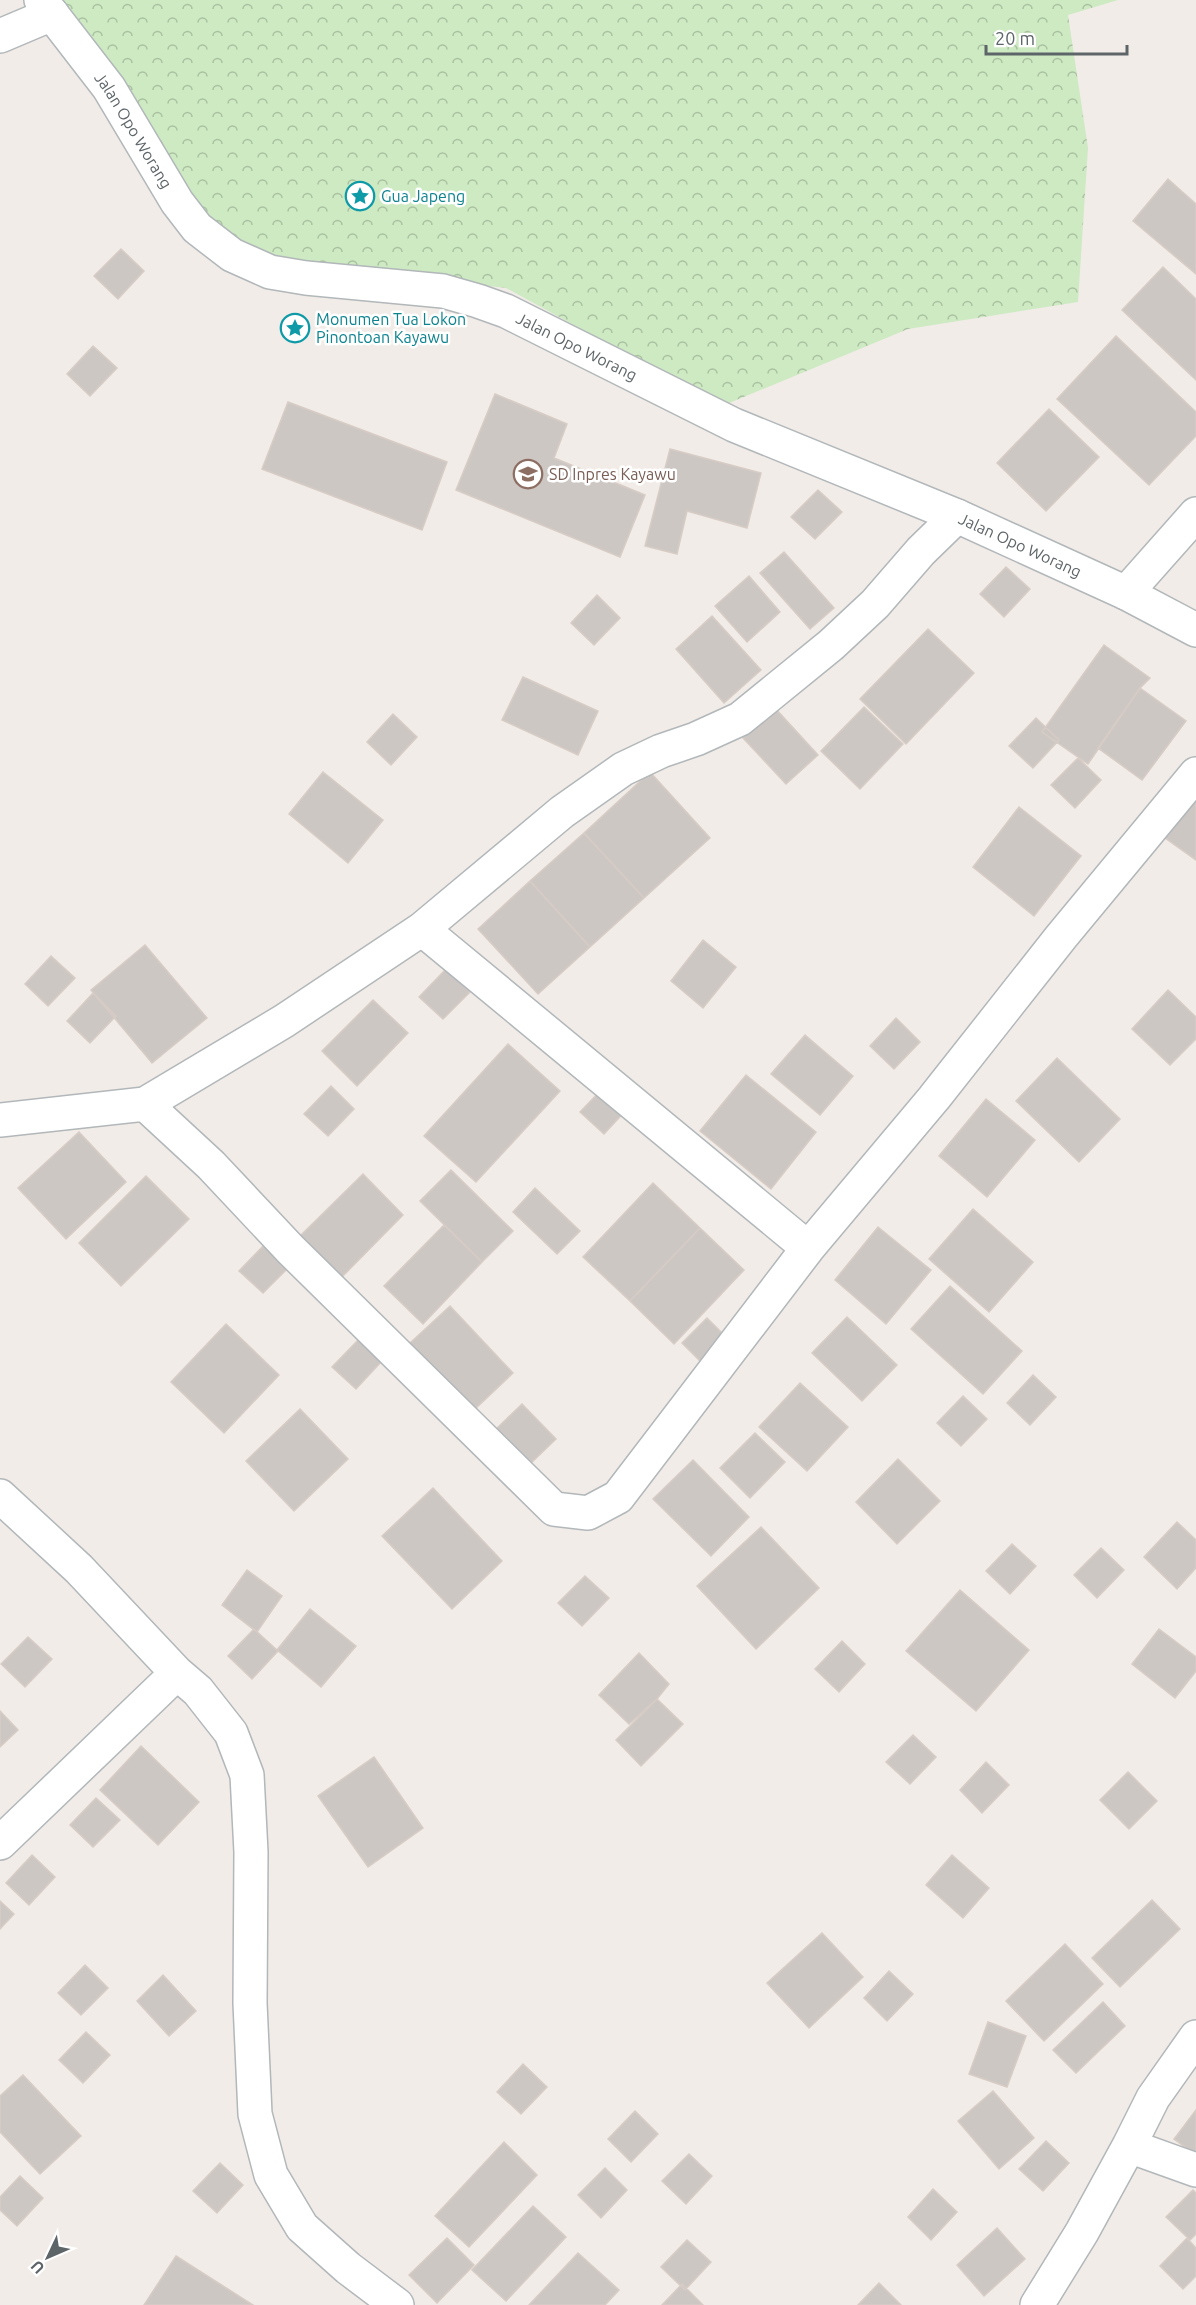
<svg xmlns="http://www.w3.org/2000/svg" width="1196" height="2305" font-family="Ubuntu,sans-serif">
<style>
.forest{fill:url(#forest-crowns)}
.building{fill:#cdc7c4;stroke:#d7ccc5;stroke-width:1.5}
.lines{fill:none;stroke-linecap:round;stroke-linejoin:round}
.minor-casing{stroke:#b2b7ba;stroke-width:36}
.tertiary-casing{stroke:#b2b7ba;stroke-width:36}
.minor{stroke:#fff;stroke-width:33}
.tertiary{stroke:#fff;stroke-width:33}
.labels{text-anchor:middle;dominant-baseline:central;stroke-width:5;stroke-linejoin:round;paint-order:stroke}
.street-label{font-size:16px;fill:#5e6568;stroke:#fff}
.culture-label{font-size:16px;fill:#0d838f;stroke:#fff;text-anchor:start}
.education-label{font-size:16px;fill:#785e54;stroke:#fff;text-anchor:start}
</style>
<defs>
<pattern id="forest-crowns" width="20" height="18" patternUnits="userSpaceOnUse" patternTransform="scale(1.5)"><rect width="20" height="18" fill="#cdeac2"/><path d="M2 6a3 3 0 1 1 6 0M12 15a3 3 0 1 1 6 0" fill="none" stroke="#aac1a1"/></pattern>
</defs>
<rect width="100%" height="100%" fill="#f1ece7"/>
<path class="forest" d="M 51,0 L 1118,0 L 1068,15 L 1088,148 L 1078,302 L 908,329 L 722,406 L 506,288 L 265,260 L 183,196 Z"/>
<path class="building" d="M 1168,179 L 1196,204 L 1196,274 L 1133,221 Z
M 121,249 L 144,271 L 118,299 L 94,276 Z
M 1163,267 L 1196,299 L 1196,380 L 1122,310 Z
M 1116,336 L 1196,412 L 1196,436 L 1149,485 L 1057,399 Z
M 93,346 L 117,368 L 90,396 L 67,374 Z
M 495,394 L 567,424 L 554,458 L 645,495 L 620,557 L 456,490 Z
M 288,402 L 447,462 L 422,530 L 262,469 Z
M 1049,409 L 1099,457 L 1046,511 L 997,463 Z
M 670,449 L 761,473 L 747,528 L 687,511 L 677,554 L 645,546 Z
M 818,490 L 842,512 L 815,539 L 791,517 Z
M 784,552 L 834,608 L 810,629 L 760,573 Z
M 1006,567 L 1030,589 L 1004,617 L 980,594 Z
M 749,576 L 780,612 L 747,642 L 715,606 Z
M 597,595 L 620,618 L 594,645 L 571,623 Z
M 712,616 L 761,670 L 724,703 L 676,649 Z
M 928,629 L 974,673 L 906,744 L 860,699 Z
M 1104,645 L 1150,678 L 1140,688 L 1088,764 L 1042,732 Z
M 523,677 L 598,711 L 578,755 L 502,720 Z
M 1140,688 L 1186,721 L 1142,780 L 1098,748 Z
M 864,707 L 903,744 L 860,789 L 821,751 Z
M 775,708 L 818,755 L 786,784 L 743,738 Z
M 393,714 L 417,737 L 391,765 L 367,742 Z
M 1036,718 L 1059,740 L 1033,768 L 1009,746 Z
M 1078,758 L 1101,780 L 1075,808 L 1051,785 Z
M 323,772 L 383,820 L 348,863 L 289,814 Z
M 650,772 L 710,838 L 644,898 L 584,833 Z
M 1196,787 L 1196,860 L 1161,835 Z
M 1019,807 L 1081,856 L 1034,916 L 973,867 Z
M 584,833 L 644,898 L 590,947 L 530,881 Z
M 530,881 L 590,947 L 538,994 L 478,929 Z
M 703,940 L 736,967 L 703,1008 L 671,981 Z
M 145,945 L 207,1018 L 152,1063 L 91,990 Z
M 51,956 L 75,978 L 48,1006 L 25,984 Z
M 446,969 L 470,992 L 443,1019 L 419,997 Z
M 1168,990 L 1196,1017 L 1196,1039 L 1170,1065 L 1132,1029 Z
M 93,993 L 116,1016 L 90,1043 L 67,1021 Z
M 373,1000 L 408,1033 L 357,1086 L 322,1051 Z
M 896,1018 L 920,1042 L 894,1069 L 870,1046 Z
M 805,1035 L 853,1076 L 820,1115 L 771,1074 Z
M 508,1044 L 560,1091 L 476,1182 L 424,1136 Z
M 1057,1058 L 1120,1119 L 1079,1162 L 1016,1101 Z
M 746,1075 L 816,1132 L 771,1189 L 700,1131 Z
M 607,1084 L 630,1106 L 604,1134 L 580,1112 Z
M 331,1086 L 354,1109 L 328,1136 L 304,1114 Z
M 986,1099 L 1035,1140 L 987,1197 L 939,1156 Z
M 79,1132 L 126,1182 L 66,1239 L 18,1188 Z
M 451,1170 L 513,1231 L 482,1262 L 420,1201 Z
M 363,1174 L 403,1215 L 338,1281 L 296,1240 Z
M 146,1176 L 189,1219 L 121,1286 L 79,1243 Z
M 653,1183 L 700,1228 L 630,1301 L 583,1257 Z
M 535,1188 L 580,1231 L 557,1254 L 513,1212 Z
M 973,1209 L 1033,1262 L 989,1312 L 929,1259 Z
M 444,1225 L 482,1262 L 423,1324 L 384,1286 Z
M 878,1227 L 931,1270 L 886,1324 L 835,1280 Z
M 700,1228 L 744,1270 L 674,1344 L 630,1301 Z
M 266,1243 L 289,1267 L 263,1293 L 239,1271 Z
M 950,1286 L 1022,1351 L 983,1394 L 911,1329 Z
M 450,1306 L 513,1373 L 474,1410 L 410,1343 Z
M 847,1317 L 897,1365 L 862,1401 L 812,1353 Z
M 707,1318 L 725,1336 L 700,1361 L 682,1343 Z
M 226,1324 L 279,1375 L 224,1433 L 171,1382 Z
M 359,1339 L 381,1362 L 356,1389 L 332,1367 Z
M 1033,1375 L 1056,1397 L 1030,1425 L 1007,1403 Z
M 800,1383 L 848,1427 L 807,1471 L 759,1427 Z
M 963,1396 L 987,1419 L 961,1446 L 937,1423 Z
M 522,1404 L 556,1439 L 528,1466 L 494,1431 Z
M 300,1409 L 348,1459 L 294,1511 L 246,1461 Z
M 755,1433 L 785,1462 L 750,1498 L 720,1468 Z
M 898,1459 L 940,1501 L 897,1544 L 856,1502 Z
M 693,1460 L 749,1517 L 711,1556 L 653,1499 Z
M 433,1488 L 502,1561 L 452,1609 L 382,1536 Z
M 1177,1522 L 1196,1540 L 1196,1568 L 1177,1589 L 1144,1557 Z
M 761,1527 L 819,1588 L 756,1649 L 697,1586 Z
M 1012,1544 L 1036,1566 L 1010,1594 L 986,1571 Z
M 1101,1548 L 1124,1570 L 1097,1598 L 1074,1575 Z
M 247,1570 L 282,1596 L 257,1632 L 222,1605 Z
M 585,1576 L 609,1598 L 582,1626 L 558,1603 Z
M 960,1590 L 1029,1650 L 976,1711 L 906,1651 Z
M 310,1609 L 356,1646 L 321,1687 L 277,1650 Z
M 254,1629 L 278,1651 L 252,1679 L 228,1656 Z
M 1159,1629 L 1196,1657 L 1196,1671 L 1175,1698 L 1132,1664 Z
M 28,1637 L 52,1659 L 25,1687 L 1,1664 Z
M 842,1641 L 865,1664 L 839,1692 L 815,1669 Z
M 639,1653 L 669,1684 L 657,1699 L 629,1724 L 599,1695 Z
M 657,1699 L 683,1724 L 641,1766 L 616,1740 Z
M 0,1711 L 18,1730 L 0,1747 Z
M 913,1735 L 936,1757 L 910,1784 L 886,1762 Z
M 141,1746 L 199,1802 L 158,1845 L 100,1790 Z
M 374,1757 L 423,1828 L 368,1867 L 318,1796 Z
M 986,1762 L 1009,1785 L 982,1813 L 960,1790 Z
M 1128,1772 L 1157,1801 L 1129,1829 L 1100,1800 Z
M 96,1798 L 120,1820 L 93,1847 L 70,1825 Z
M 32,1855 L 55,1877 L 29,1905 L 6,1883 Z
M 952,1855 L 989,1888 L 963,1918 L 926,1885 Z
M 1152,1900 L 1180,1929 L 1120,1987 L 1092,1958 Z
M 0,1901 L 14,1914 L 0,1929 Z
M 822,1933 L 863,1977 L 809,2028 L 767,1983 Z
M 1065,1944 L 1103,1984 L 1044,2041 L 1006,2001 Z
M 85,1965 L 108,1988 L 81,2015 L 58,1993 Z
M 889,1971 L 913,1994 L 887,2021 L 864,1998 Z
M 163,1975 L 196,2011 L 169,2036 L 137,2001 Z
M 1103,2002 L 1125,2026 L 1076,2073 L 1053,2050 Z
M 988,2022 L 1026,2036 L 1007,2087 L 969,2074 Z
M 86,2032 L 110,2055 L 83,2083 L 59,2060 Z
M 523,2064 L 547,2087 L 521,2114 L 497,2092 Z
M 23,2075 L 81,2136 L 40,2174 L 0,2132 L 0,2096 Z
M 993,2091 L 1034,2138 L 999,2169 L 958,2121 Z
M 1196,2110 L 1196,2155 L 1174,2139 Z
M 635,2111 L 658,2134 L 631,2162 L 608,2139 Z
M 1046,2141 L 1069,2163 L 1043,2191 L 1019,2169 Z
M 504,2142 L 537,2175 L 469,2247 L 435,2216 Z
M 689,2154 L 712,2176 L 686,2204 L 662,2181 Z
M 220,2163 L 243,2185 L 217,2213 L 193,2191 Z
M 605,2168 L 627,2190 L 601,2218 L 578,2195 Z
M 20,2176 L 43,2198 L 17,2226 L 0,2210 L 0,2197 Z
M 933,2189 L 957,2212 L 931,2240 L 908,2217 Z
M 1193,2190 L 1196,2193 L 1196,2234 L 1190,2240 L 1166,2217 Z
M 533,2206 L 566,2237 L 506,2301 L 472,2270 Z
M 997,2228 L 1025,2259 L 984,2296 L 957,2265 Z
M 447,2238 L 474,2265 L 437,2303 L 409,2275 Z
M 1187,2238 L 1196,2248 L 1196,2276 L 1183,2289 L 1160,2266 Z
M 687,2240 L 711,2262 L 685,2290 L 661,2267 Z
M 578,2253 L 619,2290 L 605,2305 L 529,2305 Z
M 176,2256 L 253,2305 L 144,2305 Z
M 879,2283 L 901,2305 L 858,2305 Z
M 682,2284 L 703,2305 L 662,2305 Z"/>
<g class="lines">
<g class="minor-casing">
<path id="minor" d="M 0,36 L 52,14
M 1126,593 L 1196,514
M 422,929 L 562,812 L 623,769 L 661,751 L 696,739 L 740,719 L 831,645 L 875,604 L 921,551 L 957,516
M 145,1104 L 284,1021 L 422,929 L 808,1248
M 0,1120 L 145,1104 L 211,1165 L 290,1249 L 554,1509 L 588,1513 L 618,1497 L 808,1248 L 934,1098 L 1061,937 L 1196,774
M 0,1496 L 79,1569 L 177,1673 L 198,1691 L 231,1733 L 247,1775 L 251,1852 L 250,2003 L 255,2114 L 271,2175 L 302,2227 L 348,2268 L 397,2305
M 0,1843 L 177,1673
M 1129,2146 L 1196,2170
M 1037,2305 L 1082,2232 L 1129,2146 L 1153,2098 L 1196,2037"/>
</g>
<g class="tertiary-casing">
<g id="tertiary">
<path id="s1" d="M 41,0 L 109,88 L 177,202 L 197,228 L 232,255 L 270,272 L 306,278 L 443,291 L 478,301 L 506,311 L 734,425 L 957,516 L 1126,593 L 1196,630"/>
</g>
</g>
<use href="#minor" class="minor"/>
<use href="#tertiary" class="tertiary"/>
</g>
<defs>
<g id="sight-ring" transform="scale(1.5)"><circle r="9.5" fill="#fff" stroke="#0f9aa8" stroke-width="1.5"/><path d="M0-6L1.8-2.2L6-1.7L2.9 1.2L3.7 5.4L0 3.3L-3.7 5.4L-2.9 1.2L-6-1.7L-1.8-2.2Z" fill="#0f9aa8"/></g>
<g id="school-ring" transform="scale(1.5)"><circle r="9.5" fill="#fff" stroke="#8d6e63" stroke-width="1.5"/><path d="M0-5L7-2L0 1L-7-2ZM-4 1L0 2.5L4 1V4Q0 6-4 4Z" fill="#8d6e63"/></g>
</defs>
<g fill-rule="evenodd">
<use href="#sight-ring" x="360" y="196"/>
<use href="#sight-ring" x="295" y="328"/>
<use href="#school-ring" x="528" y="474"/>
</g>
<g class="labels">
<g class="street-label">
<text stroke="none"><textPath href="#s1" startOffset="160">Jalan Opo Worang</textPath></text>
<text stroke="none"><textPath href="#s1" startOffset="682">Jalan Opo Worang</textPath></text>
<text stroke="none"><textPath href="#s1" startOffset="1168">Jalan Opo Worang</textPath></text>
</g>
<g class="culture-label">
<text x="381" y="196">Gua Japeng</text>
<text x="316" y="319">Monumen Tua Lokon<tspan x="316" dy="18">Pinontoan Kayawu</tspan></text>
</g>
<g class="education-label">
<text x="549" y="474">SD Inpres Kayawu</text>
</g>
</g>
<g transform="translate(48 2257) rotate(226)" stroke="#ffffff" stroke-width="4.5" paint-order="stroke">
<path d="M0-4.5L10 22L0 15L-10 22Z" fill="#5e6568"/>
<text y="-9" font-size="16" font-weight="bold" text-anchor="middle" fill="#5e6568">U</text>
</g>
<path d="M986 45v9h141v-9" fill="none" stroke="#5e6568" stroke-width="3"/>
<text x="995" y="45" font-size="18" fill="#5e6568" stroke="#ffffff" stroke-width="4.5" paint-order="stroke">20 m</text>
</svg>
